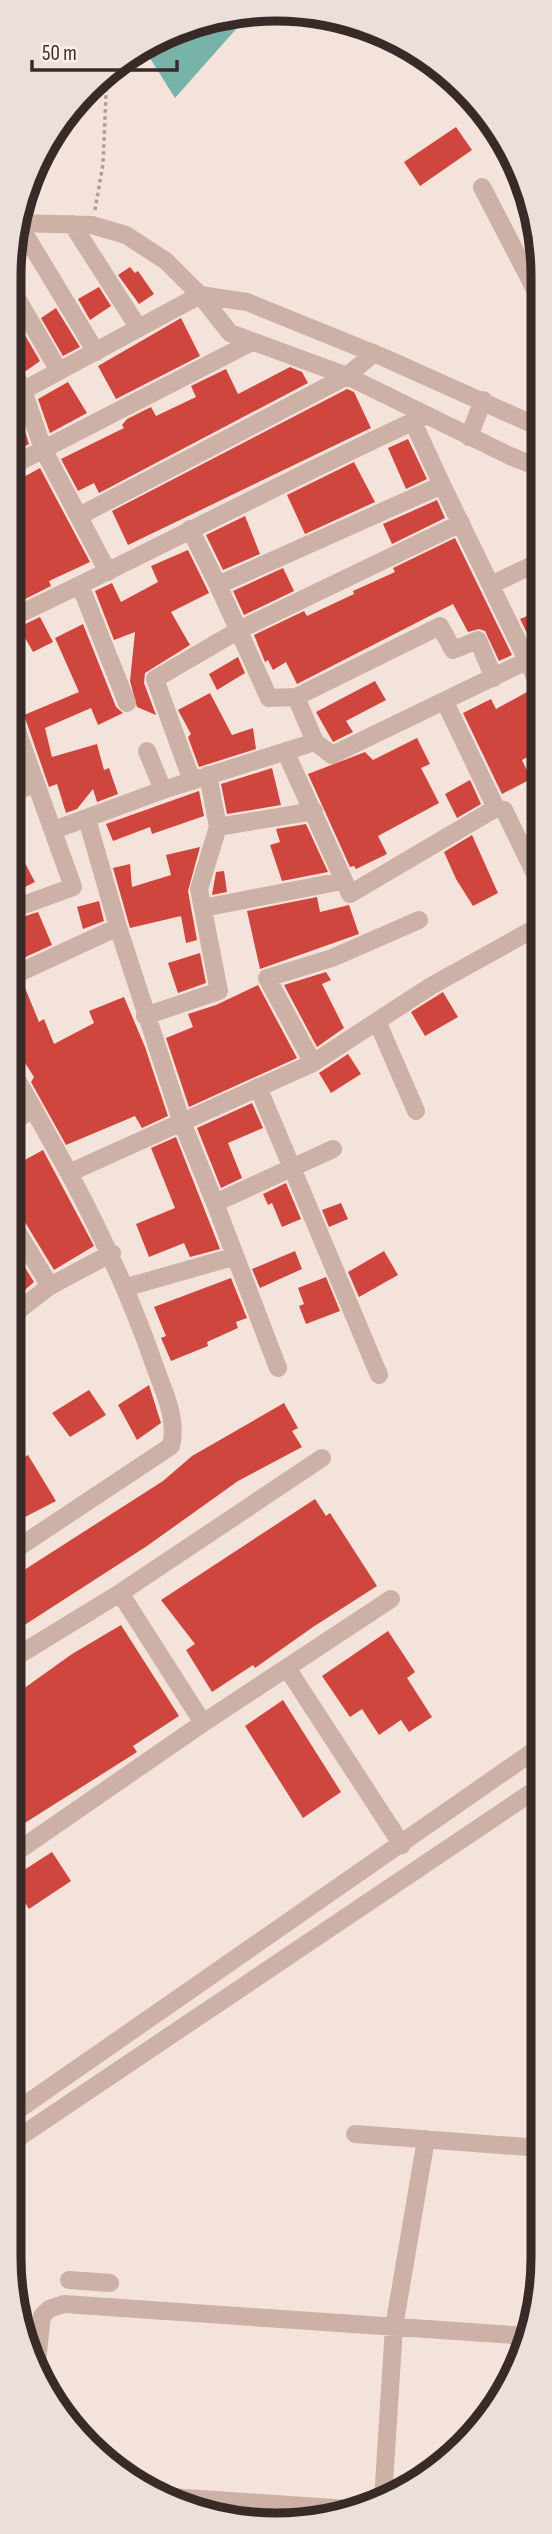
<svg xmlns="http://www.w3.org/2000/svg" width="552" height="2534" font-family="'Sofia Sans Condensed',sans-serif">
<style>
.water{fill:#78b3aa}
.building{fill:#cf463e}
.lines{fill:none;stroke-linecap:round;stroke-linejoin:round}
.path{stroke:#b99a90;stroke-width:3.5;stroke-dasharray:3.5 3.5;stroke-linecap:butt}
.minor{stroke:#cdb0a6;stroke-width:18}
.rim{fill:none;stroke:#382a27;stroke-width:9}
</style>
<rect width="100%" height="100%" fill="#f4e3db"/>
<path class="water" d="M 242,16 L 237,28 L 175,98 L 148,55 L 149,46 L 207,18 Z"/>
<path class="building" d="M 456,127 L 472,150 L 420,186 L 404,162 Z
M 130,267 L 135,273 L 138,271 L 154,294 L 139,304 L 118,275 Z
M 99,287 L 111,306 L 90,320 L 78,299 Z
M 56,308 L 80,347 L 63,356 L 41,318 Z
M 11,311 L 40,361 L 26,371 L 11,352 Z
M 181,318 L 200,356 L 116,399 L 98,366 Z
M 290,367 L 302,372 L 308,383 L 99,493 L 94,483 L 78,491 L 61,459 L 124,428 L 122,425 L 127,419 L 151,407 L 156,416 L 196,397 L 191,386 L 226,369 L 238,394 Z
M 68,382 L 87,413 L 50,433 L 38,399 Z
M 347,389 L 354,392 L 371,428 L 128,545 L 112,511 Z
M 18,410 L 29,444 L 17,450 L 11,440 L 11,414 Z
M 408,439 L 427,479 L 406,489 L 388,448 Z
M 354,462 L 375,502 L 305,534 L 287,495 Z
M 40,468 L 90,562 L 49,581 L 51,586 L 11,606 L 11,484 Z
M 437,500 L 445,518 L 392,544 L 383,524 Z
M 245,516 L 260,554 L 223,570 L 206,535 Z
M 455,538 L 512,655 L 499,661 L 485,631 L 479,629 L 468,632 L 453,604 L 297,684 L 286,662 L 273,670 L 268,660 L 265,662 L 254,635 L 304,611 L 307,616 L 354,594 L 353,591 L 395,572 L 393,568 Z
M 188,550 L 209,593 L 171,612 L 190,645 L 145,673 L 144,683 L 156,715 L 137,707 L 130,681 L 135,632 L 114,640 L 95,591 L 112,583 L 121,602 L 158,582 L 151,566 Z
M 283,568 L 294,591 L 244,615 L 233,591 Z
M 541,610 L 541,643 L 533,645 L 520,619 Z
M 40,617 L 53,642 L 33,652 L 19,627 Z
M 83,624 L 116,707 L 123,713 L 98,725 L 91,708 L 45,728 L 52,757 L 97,744 L 104,770 L 109,768 L 118,794 L 97,802 L 93,789 L 77,809 L 66,813 L 57,784 L 49,787 L 24,715 L 79,692 L 55,638 Z
M 238,657 L 245,673 L 217,690 L 209,674 Z
M 375,681 L 386,700 L 346,721 L 353,732 L 333,742 L 316,712 Z
M 527,692 L 541,719 L 541,750 L 522,760 L 531,779 L 502,794 L 463,713 L 491,699 L 496,709 Z
M 210,693 L 232,735 L 253,728 L 256,749 L 199,767 L 188,737 L 191,734 L 178,710 Z
M 417,738 L 430,764 L 421,768 L 439,803 L 378,836 L 387,854 L 356,869 L 354,866 L 350,867 L 308,774 L 365,752 L 373,760 Z
M 272,768 L 281,805 L 227,814 L 221,784 Z
M 470,780 L 481,804 L 457,818 L 445,794 Z
M 199,791 L 204,816 L 152,834 L 150,827 L 113,841 L 106,824 Z
M 306,824 L 328,872 L 282,881 L 270,845 L 280,842 L 276,829 Z
M 10,835 L 35,882 L 15,892 L 10,883 Z
M 472,835 L 498,893 L 473,906 L 456,879 L 444,852 Z
M 200,847 L 188,891 L 197,940 L 186,943 L 181,916 L 130,928 L 113,868 L 130,864 L 132,887 L 171,875 L 166,855 Z
M 224,871 L 227,892 L 212,895 L 216,872 Z
M 317,897 L 320,912 L 349,905 L 359,934 L 260,969 L 247,911 Z
M 99,901 L 104,921 L 83,929 L 77,907 Z
M 38,912 L 52,945 L 10,964 L 10,921 Z
M 200,953 L 206,983 L 178,993 L 168,963 Z
M 326,972 L 331,980 L 322,984 L 344,1028 L 317,1047 L 284,985 Z
M 23,983 L 39,1022 L 44,1019 L 54,1044 L 94,1023 L 89,1011 L 124,997 L 145,1047 L 168,1116 L 142,1128 L 135,1116 L 66,1145 L 31,1082 L 34,1077 L 10,1039 L 10,988 Z
M 258,985 L 297,1058 L 189,1107 L 166,1038 L 193,1027 L 188,1014 L 216,1005 Z
M 443,992 L 458,1017 L 425,1036 L 411,1012 Z
M 348,1054 L 361,1074 L 331,1093 L 319,1073 Z
M 252,1103 L 263,1128 L 228,1143 L 242,1178 L 221,1188 L 197,1128 Z
M 176,1137 L 220,1249 L 190,1257 L 184,1243 L 149,1257 L 136,1224 L 175,1208 L 151,1148 Z
M 10,1144 L 21,1162 L 43,1150 L 94,1246 L 54,1270 L 20,1214 L 10,1209 Z
M 286,1183 L 301,1219 L 282,1227 L 272,1203 L 268,1205 L 263,1194 Z
M 341,1203 L 348,1219 L 329,1227 L 322,1210 Z
M 295,1251 L 302,1269 L 260,1288 L 252,1269 Z
M 384,1251 L 398,1275 L 359,1297 L 348,1272 Z
M 24,1266 L 34,1282 L 10,1303 L 10,1275 Z
M 326,1277 L 340,1311 L 306,1324 L 299,1306 L 304,1304 L 298,1288 Z
M 231,1278 L 247,1318 L 236,1322 L 238,1328 L 207,1342 L 208,1346 L 171,1361 L 161,1338 L 166,1336 L 154,1307 Z
M 149,1385 L 161,1423 L 137,1440 L 118,1405 Z
M 89,1390 L 106,1415 L 70,1437 L 52,1413 Z
M 284,1403 L 298,1428 L 292,1431 L 302,1447 L 238,1481 L 147,1546 L 9,1635 L 10,1579 L 163,1481 L 192,1456 Z
M 28,1455 L 56,1501 L 25,1517 L 10,1489 L 10,1465 Z
M 315,1499 L 326,1516 L 330,1513 L 377,1586 L 313,1627 L 255,1668 L 253,1665 L 212,1692 L 186,1650 L 195,1644 L 161,1600 Z
M 121,1625 L 179,1716 L 133,1746 L 137,1752 L 9,1833 L 9,1770 L 21,1763 L 9,1745 L 9,1699 L 72,1654 Z
M 388,1631 L 415,1672 L 407,1678 L 432,1717 L 409,1732 L 401,1720 L 379,1735 L 362,1709 L 350,1717 L 322,1676 Z
M 283,1700 L 341,1792 L 303,1818 L 245,1726 Z
M 52,1852 L 71,1881 L 29,1909 L 10,1879 Z"/>
<g class="lines">
<path class="path" d="M 95,210 L 103,164 L 107,72"/>
<path class="minor" d="M 482,187 L 541,301
M 17,223 L 92,225 L 126,235 L 166,261 L 200,295 L 230,333 L 347,376 L 510,456 L 541,468
M 18,223 L 96,352
M 72,224 L 138,327
M 11,288 L 59,371
M 11,368 L 23,390 L 43,449 L 108,572
M 11,397 L 200,295 L 247,302 L 385,358 L 541,428
M 413,422 L 442,485
M 469,437 L 483,400
M 11,466 L 252,342
M 81,515 L 347,376 L 374,353
M 190,529 L 218,585
M 531,567 L 541,586
M 493,584 L 541,561
M 80,585 L 127,703
M 11,618 C 150,553 285,480 425,416
M 296,697 L 440,626 L 453,650 L 478,640 L 494,678
M 445,702 L 496,808 L 504,810 L 541,886
M 315,742 L 296,697 L 269,698 L 218,585 L 442,485 L 541,689
M 147,751 L 163,790
M 286,753 L 350,894 L 496,808
M 192,781 L 155,679 L 239,630 L 461,523
M 10,794 L 35,784
M 218,827 L 314,811
M 54,830 L 163,790 L 315,742 L 332,755 L 541,654
M 203,908 L 342,881
M 10,910 L 73,887 L 11,714
M 118,927 L 181,1120 L 215,1203
M 10,977 L 118,927 L 87,819
M 145,1016 L 219,991 L 199,889 L 218,827 L 208,775
M 377,1021 L 416,1111
M 313,1063 L 267,978 L 332,958 L 419,920
M 10,1067 L 69,1173
M 258,1087 L 379,1375
M 10,1122 L 34,1109
M 10,1220 L 50,1286
M 10,1264 L 26,1248
M 127,1287 L 233,1257
M 10,1317 L 50,1286 L 112,1253
M 278,1368 L 215,1203 L 333,1149
M 10,1553 L 171,1446 C 178,1418 163,1390 154,1364 C 130,1295 104,1238 69,1173 L 313,1063 L 431,986 L 541,925
M 120,1593 L 203,1723
M 9,1661 L 120,1593 L 322,1458
M 287,1668 L 402,1845
M 9,1857 L 203,1723 L 391,1599
M 9,2116 L 541,1746
M 355,2134 L 541,2148
M 9,2144 L 541,1786
M 69,2280 L 110,2283
M 36,2371 L 42,2316 L 49,2309 L 64,2304 L 527,2336
M 156,2496 L 363,2510
M 383,2500 L 394,2327 L 426,2139"/>
</g>
<path d="M0 0H552V2534H0ZM276 21H276A255 255 0 0 1 531 276V2258A255 255 0 0 1 276 2513H276A255 255 0 0 1 21 2258V276A255 255 0 0 1 276 21Z" fill="#ebdfd9" fill-rule="evenodd"/>
<path class="rim" d="M276 21H276A255 255 0 0 1 531 276V2258A255 255 0 0 1 276 2513H276A255 255 0 0 1 21 2258V276A255 255 0 0 1 276 21Z"/>
<path d="M32 60v10h145v-10" fill="none" stroke="#382a27" stroke-width="3.5"/>
<text x="42" y="60" font-size="21" fill="#382a27" stroke="#fbefe8" stroke-width="5" paint-order="stroke">50 m</text>
</svg>
